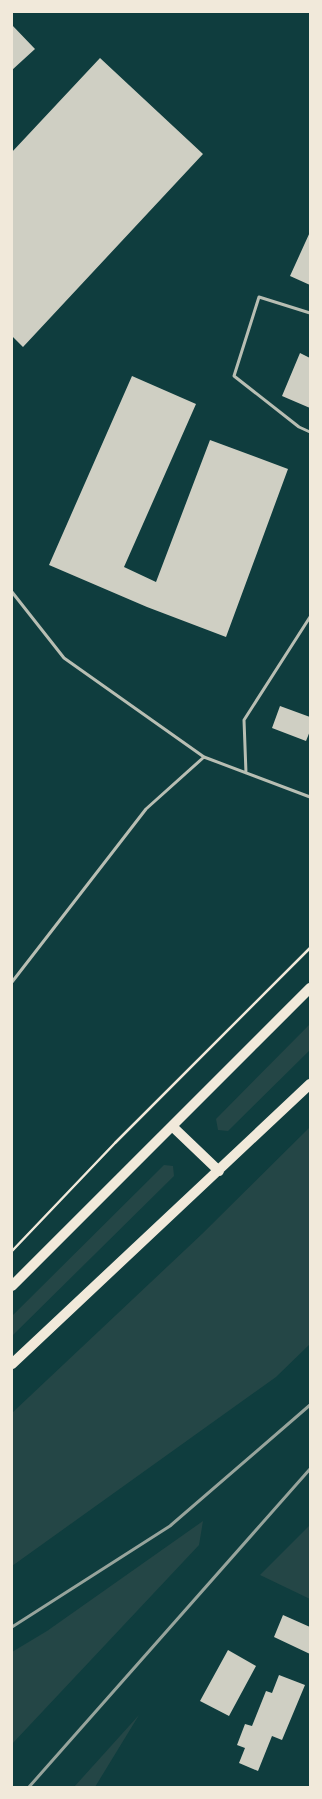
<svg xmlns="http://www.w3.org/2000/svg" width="322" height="1799" font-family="'Fira Sans',sans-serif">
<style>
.green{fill:#244646}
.building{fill:#cfcfc3}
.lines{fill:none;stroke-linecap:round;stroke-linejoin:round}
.path{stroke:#f1e9da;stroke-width:2.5}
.service{stroke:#b8beb3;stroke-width:3}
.primary{stroke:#f1e9da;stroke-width:10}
.rail{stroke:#97a49c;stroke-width:3}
</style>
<rect width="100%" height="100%" fill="#0f3d3e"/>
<path class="green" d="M 310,1024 L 310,1050 L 228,1131 L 218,1130 L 216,1119 Z
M 310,1127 L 310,1344 L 276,1377 L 12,1566 L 12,1413 L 202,1234 Z
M 164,1165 L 173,1166 L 174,1176 L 12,1336 L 12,1316 Z
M 203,1521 L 199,1545 L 12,1744 L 12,1652 L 47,1631 Z
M 310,1525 L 310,1599 L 260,1575 Z
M 139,1715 L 95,1787 L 74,1787 Z"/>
<path class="building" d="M 12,25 L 35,49 L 12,70 Z
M 100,58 L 203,154 L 23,347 L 12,336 L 12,152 Z
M 310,232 L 310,285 L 290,276 Z
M 300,353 L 310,358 L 310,408 L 282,396 Z
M 132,376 L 196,404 L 124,567 L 156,582 L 210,440 L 288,469 L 226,637 L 147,607 L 49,565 Z
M 280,706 L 310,717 L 310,731 L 306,741 L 272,728 Z
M 283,1615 L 310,1627 L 310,1654 L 274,1637 Z
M 228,1650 L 256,1666 L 229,1716 L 200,1701 Z
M 279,1675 L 305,1685 L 282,1740 L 272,1736 L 258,1771 L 239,1763 L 245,1748 L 237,1745 L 245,1724 L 252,1726 L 266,1691 L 272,1693 Z"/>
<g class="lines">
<path class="path" d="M 12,1251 L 115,1143 L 310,948"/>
<path class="service" d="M 310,313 L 259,297 L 234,376 L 299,427 L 310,432
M 12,592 L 64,658 L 204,757 L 310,797
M 246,773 L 244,720 L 310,617
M 12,982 L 146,809 L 204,757"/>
<path class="primary" d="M 173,1127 L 219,1171
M 12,1286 L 310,988
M 12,1364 L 310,1084"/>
<path class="rail" d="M 12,1627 L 170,1526 L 310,1405
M 29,1787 L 310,1469"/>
</g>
<rect width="322" height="1799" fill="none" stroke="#f1e9da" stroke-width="26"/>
</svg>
